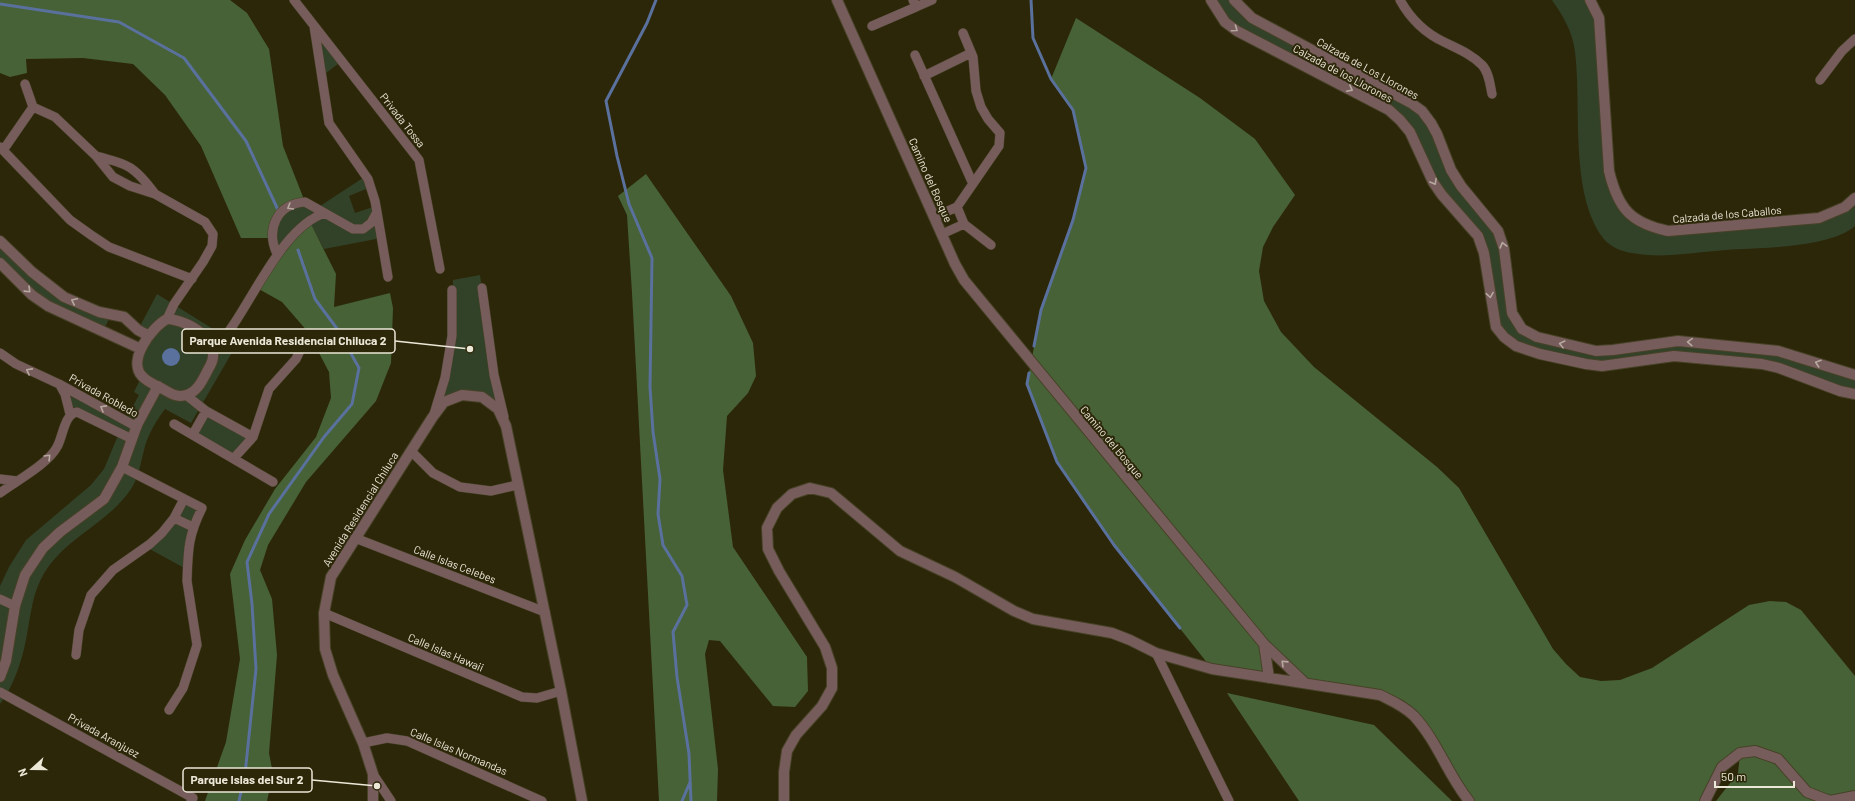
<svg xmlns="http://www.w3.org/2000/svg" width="1855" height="801" font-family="Barlow,sans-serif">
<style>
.green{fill:#324228}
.forest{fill:#476237}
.water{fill:#59719c}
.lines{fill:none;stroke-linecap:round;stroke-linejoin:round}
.stream{stroke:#59719c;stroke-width:3}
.minor-casing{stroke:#484227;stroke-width:10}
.tertiary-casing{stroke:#484227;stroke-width:12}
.minor{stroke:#765d5c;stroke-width:9}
.tertiary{stroke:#765d5c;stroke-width:10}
.oneway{stroke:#b7a9a0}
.labels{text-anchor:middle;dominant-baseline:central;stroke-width:4;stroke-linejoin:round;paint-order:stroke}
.street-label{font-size:11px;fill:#ece8d8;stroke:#2d270a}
.leader{fill:none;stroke:#ece8d8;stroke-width:1.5}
.callout-dot{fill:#ece8d8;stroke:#2d270a;stroke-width:1.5}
.callout{fill:#2d270a;stroke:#ece8d8;stroke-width:1.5}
.callout-label{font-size:12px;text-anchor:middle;font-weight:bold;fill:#ece8d8}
</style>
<rect width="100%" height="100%" fill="#2d270a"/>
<path class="green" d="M 1211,0 L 1234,0 L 1240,8 L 1422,111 L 1451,170 L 1498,231 L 1512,313 L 1522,329 L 1577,347 L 1657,345 L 1778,351 L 1855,375 L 1855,394 L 1796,374 L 1690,356 L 1586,364 L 1504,337 L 1478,236 L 1442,195 L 1400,120 L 1237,31 Z
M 1552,0 L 1590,0 L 1599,18 L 1609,171 L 1633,217 L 1668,231 L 1819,218 L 1855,198 L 1855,226 C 1830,248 1758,248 1726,250 C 1695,252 1662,259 1632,253 C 1622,252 1609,246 1603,238 C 1569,192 1582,107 1575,52 C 1573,32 1563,16 1552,0 Z
M 314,26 L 342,61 L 322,76 Z
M 366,176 L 371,187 L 349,196 L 355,213 L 376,206 L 381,238 L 324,249 L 309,221 L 277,254 L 274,225 L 293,205 L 317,208 Z
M 0,241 L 47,284 L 110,317 L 104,329 L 65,316 L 0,263 Z
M 480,275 L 494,375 L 506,426 L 482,397 L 444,402 L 432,418 L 452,336 L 453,280 Z
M 157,294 L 237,344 L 191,423 L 165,409 C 156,421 149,433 145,446 C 141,461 139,477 131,489 C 107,525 61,539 41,579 C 30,601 30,625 24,649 C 19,669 12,688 0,704 L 0,586 L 9,567 L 26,540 L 91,485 L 104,469 L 119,433 L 72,406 L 63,384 L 126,419 L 139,395 L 134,392 L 142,376 L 137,368 L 149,336 L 138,330 Z
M 206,411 L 253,437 L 234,458 L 193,434 Z
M 184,499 L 202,508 L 188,570 L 146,547 Z"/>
<path class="forest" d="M 0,0 L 230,0 L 247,13 L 269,49 L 283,146 L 305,202 L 285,209 L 271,238 L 241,238 L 201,146 L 165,95 L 133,64 L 83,58 L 26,59 L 27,73 L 10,77 L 0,73 Z
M 1076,18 L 1200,98 L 1255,139 L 1295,195 L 1273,227 L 1263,247 L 1259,271 L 1264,301 L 1281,332 L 1314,367 L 1437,467 L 1459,488 L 1553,649 L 1566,664 L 1580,677 L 1601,681 L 1620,680 L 1652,668 L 1749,605 L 1770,601 L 1786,602 L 1801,610 L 1855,676 L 1855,801 L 1716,801 L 1738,773 L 1740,754 L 1722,767 L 1705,801 L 1469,801 L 1430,737 L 1401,705 L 1304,682 L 1264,644 L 1269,678 L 1212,669 L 1114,545 L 1057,462 L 1027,384 L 1041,310 L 1073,220 L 1086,168 L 1073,110 L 1051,79 Z
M 646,174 L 731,296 L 753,343 L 756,376 L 748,393 L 727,416 L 723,470 L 733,547 L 807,657 L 808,691 L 795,707 L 773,706 L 720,641 L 709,640 L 705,654 L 718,769 L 717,801 L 659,801 L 632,293 L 627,215 L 618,196 Z
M 309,220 L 336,274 L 334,307 L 390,293 L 393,308 L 391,363 L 376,401 L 306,482 L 268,545 L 260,570 L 272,599 L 277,655 L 269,753 L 273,774 L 267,801 L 205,801 L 226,742 L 240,659 L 230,574 L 245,540 L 275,489 L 316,437 L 331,398 L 329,372 L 308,332 L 282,302 L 257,288 Z
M 1227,693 L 1374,725 L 1452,801 L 1299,801 Z"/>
<path class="water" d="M162 357a9 9 0 1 1 18 0a9 9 0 1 1-18 0Z"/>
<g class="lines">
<path class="stream" d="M 656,0 L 647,23 L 606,101 L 617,156 L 629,204 L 652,258 L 650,387 L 653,432 L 660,479 L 658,514 L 663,545 L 682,576 L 687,605 L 673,632 L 677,677 L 689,754 L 691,801
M 1031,0 L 1033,38 L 1051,79 L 1073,110 L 1086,168 L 1073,220 L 1041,310 L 1034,346
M 0,4 L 119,22 L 184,58 L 246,141 L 279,212
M 1029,373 L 1027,384 L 1057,462 L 1114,545 L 1180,628
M 239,801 L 245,774 L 256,669 L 252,604 L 247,562 L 269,514 L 324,437 L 352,404 L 359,368 L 338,330 L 315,299 L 298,250
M 682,801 L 690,782"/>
<g class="minor-casing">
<path id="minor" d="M 294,0 L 419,160 L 440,269
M 1400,0 C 1410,18 1425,33 1444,42 C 1458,49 1471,54 1482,65 C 1489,72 1490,85 1492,94
M 916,7 L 932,0
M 872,26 L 916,7 L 913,0
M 963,33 L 973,57 L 976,91 L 981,107 L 988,119 L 1000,133 L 999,146 L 957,207 L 964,224 L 991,245
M 915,55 L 973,184
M 924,76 L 971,53
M 1820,80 L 1842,51 L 1855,39
M 25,84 L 33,107
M 33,107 L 55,117 L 96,156 L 113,177 L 130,186 L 155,194 L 205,222 L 213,234 L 212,246 L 203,262 L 174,304 L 167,319
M 0,147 L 70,220 L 91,235 L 109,247 L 192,279
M 4,149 L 33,107
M 96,156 C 129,164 135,167 155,194
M 377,212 L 388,277
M 934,217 L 957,207
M 942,234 L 964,224
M 277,254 C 266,230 276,204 305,202 L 353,229 L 363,229 L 371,223 L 377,212 L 375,201 L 368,179 L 329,123 L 314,26
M 482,288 L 494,375 L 504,417
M 214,350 C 248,315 278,228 325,213
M 0,353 L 16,364 L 59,384 L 137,427
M 60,385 L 65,394 L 70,414
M 186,395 L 206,411 L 253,437
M 434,414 L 445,378 L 452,336 L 452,290
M 174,424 L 273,482
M 193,434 L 206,411
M 411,451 L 433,473 L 460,487 L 491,491 L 517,485
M 234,458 L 253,437 L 269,389 L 296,359 L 306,338
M 122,467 L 202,508 C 188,536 188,550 187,581 L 197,645 L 183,688 L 169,710
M 0,479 L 17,481
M 0,493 C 16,481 48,464 57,447 C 63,437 64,414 77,412 L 132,439
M 174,518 L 193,527
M 355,538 L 545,612
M 0,599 L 15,606
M 324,613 L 522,697 L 537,698 L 561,691
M 1156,653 L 1229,801
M 76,655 L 79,630 L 91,595 L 113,570 L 150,544 L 162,533 L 174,518 L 184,499
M 0,692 L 193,798 L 191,801
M 363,743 L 387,738 L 407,741 L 542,801
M 373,774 L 391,801"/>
</g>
<g class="tertiary-casing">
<path id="tertiary" d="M 837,0 L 955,264 L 964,280 L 1264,644 L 1304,682
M 1211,0 L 1225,22 L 1237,31 L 1389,110 L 1400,120 L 1410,132 L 1433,182 L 1442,195 L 1478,236 L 1484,253 L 1496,327 L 1504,337 L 1516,346 L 1540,354 L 1586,364 L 1602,366 L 1674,356 L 1762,364 L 1779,368 L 1840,391 L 1855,394
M 1234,0 L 1252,18 L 1411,103 L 1422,111 L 1431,123 L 1437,134 L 1451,170 L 1461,186 L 1498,231 L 1504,249 L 1512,313 L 1522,329 L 1537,337 L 1596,351 L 1613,350 L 1678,341 L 1778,351 L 1855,375
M 1590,0 L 1599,18 L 1609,171 C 1618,209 1631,223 1668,231 L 1819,218 L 1845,207 L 1855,198
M 0,241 L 32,272 L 64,297 L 99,312 L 124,317 L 138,330 L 149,336
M 0,263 L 32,295 L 48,306 L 141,349
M 167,319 C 188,320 224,341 210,366 C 204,376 199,392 186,395 C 177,398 170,393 163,389 C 157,386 147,382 142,376 C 127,360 152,327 167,319 Z
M 1264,644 L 1269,678
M 0,677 L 6,661 L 15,606 L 25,575 L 43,548 L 60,532 L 104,499 L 122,467 L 137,425 L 158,386
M 373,801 L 373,774 L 363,743 L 333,675 L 325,649 L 324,613 L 331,577 L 432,418 L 444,402 L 462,395 L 482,397 L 498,409 L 506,426 L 561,691 L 582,801
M 784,801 L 784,772 L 787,751 L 796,735 L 822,706 L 832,688 L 832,668 L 825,647 L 779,571 L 768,549 L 767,528 L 777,508 L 792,494 L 810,488 L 831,493 L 900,551 L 955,577 L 1014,611 L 1033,619 L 1112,633 L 1130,640 L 1156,653 L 1212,669 L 1380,695 C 1392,701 1404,706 1414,716 C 1437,741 1448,775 1469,801
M 1705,801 L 1722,767 L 1740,753 L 1755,751 L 1778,759 L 1807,792 L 1830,801 L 1855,796"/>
</g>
<use href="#minor" class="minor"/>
<use href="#tertiary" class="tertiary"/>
</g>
<defs><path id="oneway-chevron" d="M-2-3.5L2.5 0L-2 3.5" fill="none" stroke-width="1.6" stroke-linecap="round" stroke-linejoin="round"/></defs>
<g class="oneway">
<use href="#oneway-chevron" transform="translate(1235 29) rotate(35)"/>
<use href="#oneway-chevron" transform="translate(1350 89) rotate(27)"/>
<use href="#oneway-chevron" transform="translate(1434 182) rotate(61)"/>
<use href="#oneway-chevron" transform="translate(290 207) rotate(149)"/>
<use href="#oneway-chevron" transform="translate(1503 245) rotate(-105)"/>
<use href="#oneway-chevron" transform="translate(28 290) rotate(44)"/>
<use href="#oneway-chevron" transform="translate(1490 295) rotate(81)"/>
<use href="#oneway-chevron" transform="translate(74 301) rotate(-155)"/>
<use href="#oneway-chevron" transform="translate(1690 342) rotate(-176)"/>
<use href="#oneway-chevron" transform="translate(1562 344) rotate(-166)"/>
<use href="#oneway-chevron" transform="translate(1818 363) rotate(-162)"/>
<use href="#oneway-chevron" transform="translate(29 371) rotate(-152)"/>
<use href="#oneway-chevron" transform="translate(103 408) rotate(-151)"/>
<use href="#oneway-chevron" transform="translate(48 457) rotate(-45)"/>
<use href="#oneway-chevron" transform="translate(1284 663) rotate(-136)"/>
</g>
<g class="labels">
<g class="street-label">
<text transform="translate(1368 68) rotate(29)">Calzada de Los Llorones</text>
<text transform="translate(1343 73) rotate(28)">Calzada de los Llorones</text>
<text transform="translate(403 120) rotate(52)">Privada Tossa</text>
<text transform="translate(931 180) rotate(66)">Camino del Bosque</text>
<text transform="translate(1727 214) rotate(-5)">Calzada de los Caballos</text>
<text transform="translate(104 395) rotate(29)">Privada Robledo</text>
<text transform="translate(1112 442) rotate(50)">Camino del Bosque</text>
<text transform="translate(360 509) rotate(-58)">Avenida Residencial Chiluca</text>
<text transform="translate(455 564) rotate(21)">Calle Islas Celebes</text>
<text transform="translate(446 652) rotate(23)">Calle Islas Hawaii</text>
<text transform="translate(104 735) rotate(29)">Privada Aranjuez</text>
<text transform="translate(459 751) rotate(23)">Calle Islas Normandas</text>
</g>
</g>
<path class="leader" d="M470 349L395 341M377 786L312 780"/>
<g class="callout-dot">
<circle cx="470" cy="349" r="4"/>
<circle cx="377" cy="786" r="4"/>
</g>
<g class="callout">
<rect x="182" y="329" width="213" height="24" rx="4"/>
<rect x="183" y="768" width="129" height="24" rx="4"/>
</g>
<g class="callout-label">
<text x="288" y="345">Parque Avenida Residencial Chiluca 2</text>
<text x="247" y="784">Parque Islas del Sur 2</text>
</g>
<g transform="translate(32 769) rotate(249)" stroke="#2d270a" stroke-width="3" paint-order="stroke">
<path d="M0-3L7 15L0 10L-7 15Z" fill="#ece8d8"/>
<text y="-6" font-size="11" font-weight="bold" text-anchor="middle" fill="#ece8d8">N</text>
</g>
<path d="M1715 781v6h79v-6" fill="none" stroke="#ece8d8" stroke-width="2"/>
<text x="1721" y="781" font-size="12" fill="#ece8d8" stroke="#2d270a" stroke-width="3" paint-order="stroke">50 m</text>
</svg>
